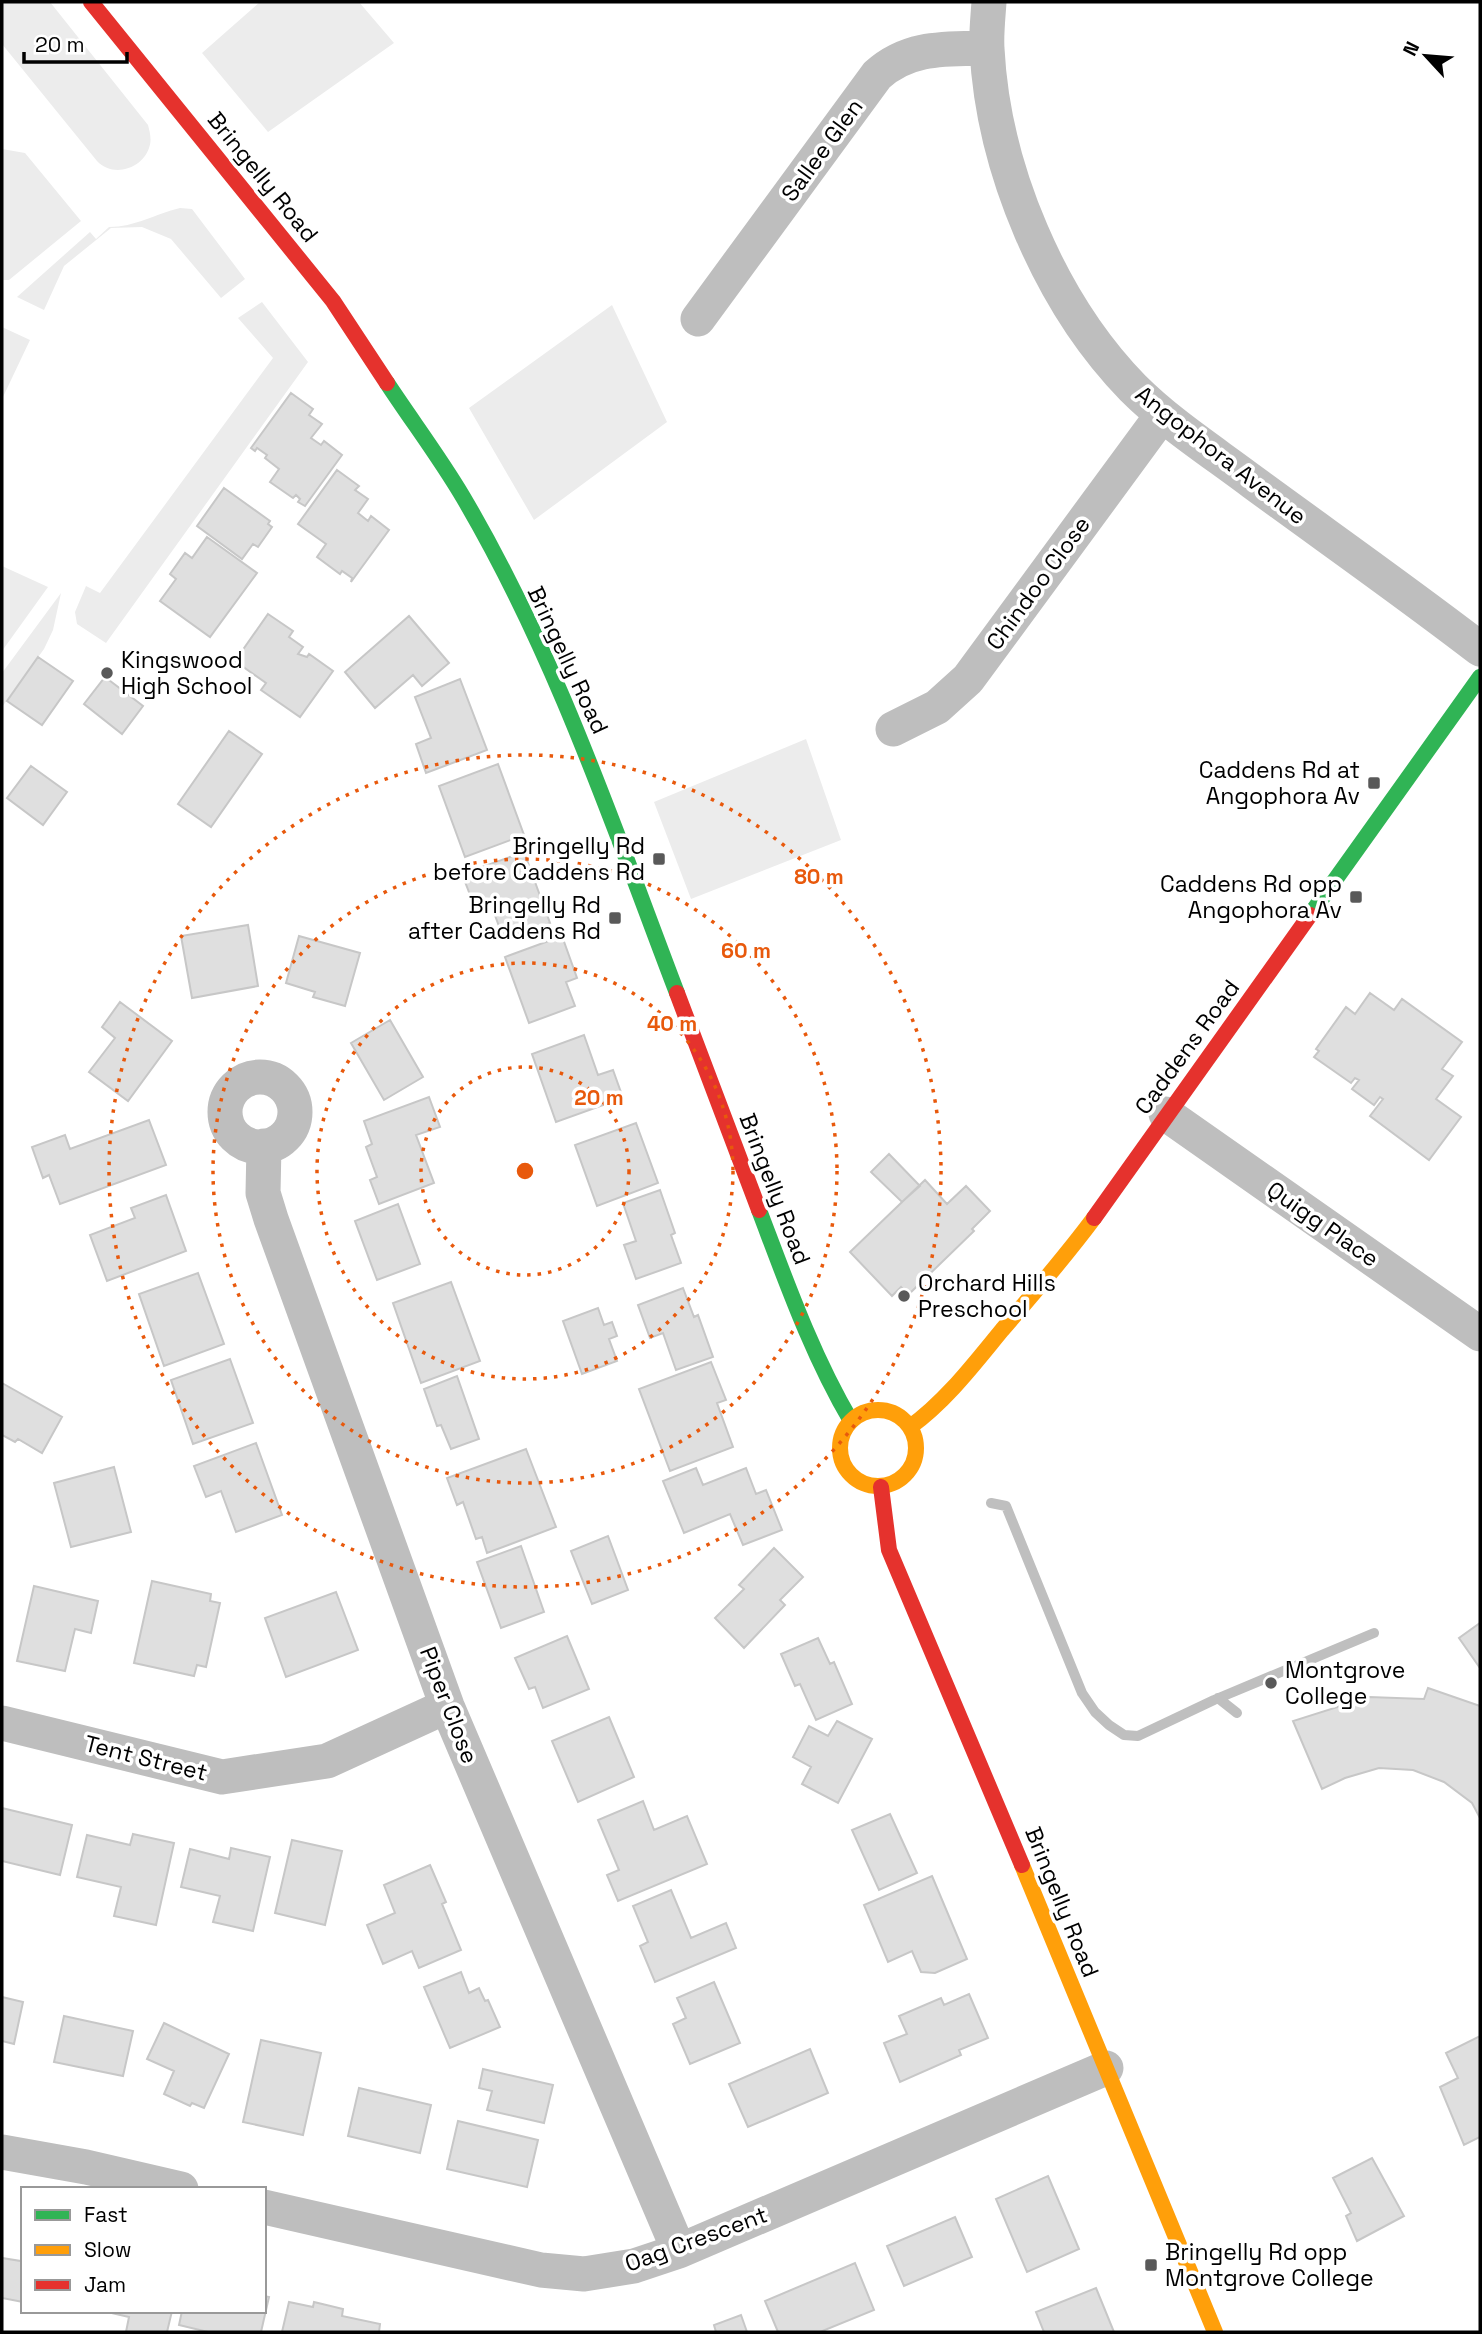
<svg xmlns="http://www.w3.org/2000/svg" width="1482" height="2334" font-family="'Space Grotesk',sans-serif">
<style>
.green{fill:#ececec}
.lines{fill:none;stroke-linecap:round;stroke-linejoin:round}
.stream{stroke:#bfbfbf;stroke-width:10}
.building{fill:#dfdfdf;stroke:#c7c7c7;stroke-width:2}
.street{stroke:#bebebe;stroke-width:35}
.fast{stroke:#30b455;stroke-width:16}
.slow{stroke:#ff9f0a;stroke-width:16}
.jam{stroke:#e5322d;stroke-width:16}
.ring{fill:none;stroke:#e8590c;stroke-width:3.5;stroke-dasharray:3.5 7}
.poi-dot{fill:#595959;stroke:#fff;stroke-width:2.5}
.labels{text-anchor:middle;dominant-baseline:central;stroke-width:7;stroke-linejoin:round;paint-order:stroke}
.street-label{font-size:23px;fill:#000;stroke:#fff}
.poi-label{font-size:23px;fill:#000;stroke:#fff;text-anchor:start}
.centre{fill:#e8590c;stroke:#fff;stroke-width:3.5}
.ring-label{font-size:21px;text-anchor:middle;font-weight:bold;fill:#e8590c;stroke:#fff;stroke-width:7;stroke-linejoin:round;paint-order:stroke}
</style>
<rect width="100%" height="100%" fill="#fff"/>
<path class="green" d="M 2,2 L 50,2 L 148,125 C 150,133 152,140 149,148 C 142,169 113,178 97,161 L 2,44 Z
M 260,2 L 359,2 L 394,43 L 268,132 L 202,53 Z
M 2,149 L 25,153 L 81,221 L 9,280 L 2,280 Z
M 180,208 L 192,209 L 245,279 L 221,298 L 171,239 L 142,227 L 111,228 L 64,266 L 44,310 L 17,297 L 90,232 L 96,239 L 109,227 C 135,227 155,214 180,208 Z
M 262,302 L 308,362 L 106,643 L 77,624 L 75,612 L 86,586 L 100,593 L 273,358 L 238,318 Z
M 612,305 L 667,422 L 534,520 L 469,408 Z
M 2,327 L 30,340 L 2,399 Z
M 2,566 L 48,587 L 2,651 Z
M 61,593 L 53,630 L 44,649 L 2,707 L 2,673 Z
M 806,739 L 841,840 L 691,899 L 654,802 Z"/>
<g class="lines">
<path class="stream" d="M 991,1503 L 1006,1506 L 1082,1693 L 1095,1712 L 1109,1725 L 1124,1735 L 1138,1736 L 1214,1700 L 1374,1633
M 1218,1698 L 1237,1713"/>
</g>
<path class="building" d="M 291,393 L 313,409 L 309,415 L 322,424 L 311,438 L 321,445 L 324,441 L 342,455 L 305,506 L 298,502 L 300,499 L 296,495 L 293,498 L 270,482 L 279,469 L 265,458 L 267,455 L 257,448 L 255,451 L 251,448 Z
M 337,470 L 359,486 L 355,490 L 368,499 L 358,513 L 368,521 L 371,516 L 389,530 L 351,582 L 352,578 L 342,571 L 340,574 L 317,557 L 326,544 L 298,524 Z
M 224,488 L 270,521 L 268,524 L 272,527 L 258,547 L 253,544 L 242,559 L 197,526 Z
M 207,537 L 257,573 L 210,637 L 160,601 L 176,579 L 170,574 L 185,553 L 192,558 Z
M 268,614 L 293,631 L 289,637 L 303,647 L 298,654 L 307,657 L 309,654 L 333,671 L 300,717 L 261,690 L 266,683 L 235,661 Z
M 409,616 L 449,663 L 422,686 L 413,675 L 375,708 L 345,672 Z
M 38,657 L 73,681 L 42,725 L 7,701 Z
M 105,677 L 143,706 L 122,734 L 84,704 Z
M 460,679 L 487,750 L 426,773 L 416,744 L 431,738 L 415,697 Z
M 229,731 L 262,754 L 211,827 L 178,804 Z
M 498,764 L 524,835 L 465,857 L 439,786 Z
M 31,766 L 67,792 L 43,825 L 7,798 Z
M 524,852 L 550,923 L 504,940 L 489,899 L 474,905 L 462,874 Z
M 248,925 L 258,986 L 192,998 L 181,936 Z
M 299,936 L 360,953 L 345,1006 L 313,997 L 315,992 L 286,983 Z
M 562,936 L 577,978 L 566,982 L 575,1006 L 529,1023 L 505,957 Z
M 1370,993 L 1394,1010 L 1402,999 L 1462,1042 L 1442,1069 L 1453,1076 L 1436,1099 L 1461,1117 L 1429,1160 L 1370,1116 L 1383,1099 L 1380,1097 L 1374,1105 L 1352,1089 L 1359,1080 L 1355,1078 L 1351,1083 L 1314,1057 L 1319,1051 L 1316,1049 L 1346,1007 L 1355,1014 Z
M 120,1002 L 172,1041 L 128,1101 L 89,1072 L 115,1038 L 102,1027 Z
M 390,1020 L 423,1077 L 384,1100 L 351,1043 Z
M 584,1035 L 598,1075 L 613,1070 L 623,1098 L 556,1122 L 532,1054 Z
M 429,1097 L 440,1127 L 416,1135 L 434,1183 L 379,1204 L 370,1180 L 377,1177 L 366,1147 L 372,1144 L 364,1121 Z
M 149,1120 L 166,1165 L 60,1204 L 49,1175 L 43,1178 L 32,1147 L 65,1135 L 70,1149 Z
M 636,1123 L 658,1183 L 597,1206 L 575,1145 Z
M 889,1154 L 920,1186 L 902,1202 L 871,1172 Z
M 925,1180 L 947,1204 L 966,1186 L 990,1211 L 972,1229 L 974,1231 L 908,1295 L 901,1287 L 892,1296 L 850,1252 Z
M 660,1190 L 675,1233 L 671,1235 L 681,1263 L 636,1279 L 624,1245 L 636,1241 L 623,1203 Z
M 166,1195 L 186,1251 L 107,1281 L 90,1235 L 135,1218 L 131,1208 Z
M 398,1204 L 420,1264 L 377,1280 L 355,1221 Z
M 198,1273 L 224,1344 L 164,1366 L 139,1294 Z
M 451,1282 L 480,1361 L 421,1383 L 393,1303 Z
M 683,1288 L 694,1317 L 698,1315 L 713,1357 L 676,1370 L 663,1333 L 650,1338 L 638,1305 Z
M 598,1308 L 604,1325 L 612,1322 L 617,1336 L 609,1339 L 617,1361 L 582,1374 L 563,1321 Z
M 230,1359 L 253,1423 L 193,1444 L 171,1380 Z
M 711,1362 L 726,1400 L 717,1403 L 733,1447 L 670,1471 L 639,1389 Z
M 457,1376 L 479,1439 L 451,1449 L 441,1425 L 437,1426 L 424,1389 Z
M 2,1383 L 62,1417 L 42,1453 L 18,1439 L 15,1442 L 2,1435 Z
M 256,1443 L 282,1515 L 236,1532 L 221,1491 L 206,1497 L 194,1466 Z
M 526,1449 L 556,1527 L 487,1553 L 482,1537 L 476,1539 L 463,1502 L 457,1505 L 447,1478 Z
M 114,1467 L 131,1532 L 71,1547 L 54,1483 Z
M 696,1468 L 703,1485 L 746,1468 L 756,1494 L 766,1490 L 782,1530 L 743,1545 L 730,1514 L 684,1533 L 663,1481 Z
M 608,1536 L 628,1590 L 592,1604 L 571,1551 Z
M 521,1546 L 544,1612 L 501,1628 L 477,1562 Z
M 774,1548 L 803,1577 L 780,1600 L 785,1605 L 744,1648 L 715,1618 L 744,1589 L 739,1585 Z
M 152,1581 L 211,1594 L 210,1601 L 220,1603 L 206,1667 L 197,1665 L 194,1676 L 134,1663 Z
M 34,1586 L 98,1601 L 91,1633 L 75,1629 L 65,1671 L 17,1661 Z
M 336,1592 L 358,1650 L 286,1677 L 265,1618 Z
M 1480,1623 L 1480,1668 L 1459,1638 Z
M 567,1636 L 589,1689 L 543,1708 L 535,1687 L 529,1689 L 515,1658 Z
M 818,1638 L 830,1664 L 834,1662 L 852,1704 L 816,1720 L 800,1684 L 795,1686 L 781,1654 Z
M 1428,1688 L 1480,1706 L 1480,1818 L 1472,1803 L 1444,1782 L 1413,1770 L 1379,1768 L 1345,1778 L 1322,1789 L 1293,1721 L 1369,1697 L 1424,1699 Z
M 609,1717 L 634,1777 L 578,1802 L 552,1741 Z
M 837,1721 L 872,1739 L 838,1803 L 802,1784 L 811,1767 L 793,1757 L 809,1726 L 828,1736 Z
M 643,1801 L 654,1830 L 687,1816 L 707,1864 L 618,1901 L 607,1875 L 619,1870 L 598,1820 Z
M 2,1808 L 72,1825 L 60,1875 L 2,1861 Z
M 890,1814 L 917,1873 L 879,1890 L 852,1830 Z
M 133,1834 L 174,1843 L 156,1925 L 114,1916 L 121,1887 L 77,1877 L 87,1835 L 130,1845 Z
M 292,1840 L 342,1851 L 325,1925 L 275,1913 Z
M 231,1848 L 270,1857 L 253,1931 L 213,1922 L 220,1896 L 181,1887 L 190,1849 L 229,1859 Z
M 430,1865 L 446,1902 L 442,1904 L 461,1950 L 419,1968 L 412,1951 L 383,1964 L 367,1925 L 395,1913 L 384,1885 Z
M 932,1876 L 967,1959 L 935,1973 L 921,1972 L 912,1951 L 888,1962 L 864,1905 Z
M 671,1890 L 691,1938 L 726,1923 L 736,1948 L 655,1982 L 640,1946 L 648,1942 L 633,1906 Z
M 461,1972 L 469,1993 L 479,1988 L 485,2001 L 488,2000 L 500,2027 L 450,2048 L 424,1987 Z
M 714,1982 L 740,2043 L 690,2064 L 673,2024 L 686,2018 L 677,1998 Z
M 969,1994 L 988,2038 L 959,2050 L 961,2055 L 900,2082 L 884,2043 L 907,2034 L 899,2016 L 941,1998 L 944,2005 Z
M 2,1997 L 23,2002 L 14,2044 L 2,2041 Z
M 64,2016 L 133,2031 L 123,2076 L 54,2062 Z
M 164,2023 L 229,2054 L 204,2108 L 192,2103 L 190,2106 L 164,2094 L 174,2071 L 147,2059 Z
M 1480,2036 L 1480,2137 L 1464,2145 L 1440,2087 L 1458,2078 L 1446,2053 Z
M 261,2040 L 321,2053 L 303,2135 L 243,2122 Z
M 810,2049 L 828,2093 L 748,2127 L 729,2084 Z
M 483,2069 L 553,2085 L 544,2123 L 487,2110 L 492,2091 L 479,2088 Z
M 359,2088 L 431,2105 L 420,2153 L 348,2136 Z
M 458,2121 L 538,2140 L 527,2187 L 447,2169 Z
M 1372,2158 L 1404,2216 L 1357,2241 L 1346,2216 L 1351,2213 L 1333,2178 Z
M 1048,2176 L 1079,2249 L 1027,2272 L 996,2199 Z
M 955,2217 L 972,2257 L 904,2286 L 887,2246 Z
M 23,2254 L 23,2302 L 2,2298 L 2,2258 L 21,2261 Z
M 855,2263 L 874,2310 L 820,2332 L 778,2332 L 765,2301 Z
M 1096,2288 L 1114,2332 L 1044,2332 L 1036,2312 Z
M 264,2296 L 269,2297 L 261,2332 L 208,2332 L 179,2325 L 182,2311 L 264,2311 Z
M 289,2302 L 313,2307 L 314,2302 L 343,2309 L 342,2316 L 380,2324 L 379,2332 L 282,2332 Z
M 103,2311 L 172,2311 L 167,2332 L 126,2332 L 129,2317 Z
M 741,2315 L 747,2332 L 716,2332 L 714,2325 Z"/>
<g class="lines">
<path class="street" d="M 989,2 C 988,17 986,34 987,49 C 993,168 1050,303 1133,388 C 1169,424 1213,452 1254,483 C 1329,538 1406,592 1480,649
M 698,319 L 877,75 C 909,46 946,49 987,48
M 893,729 L 937,707 L 968,679 L 1162,415
M225 1112a35 35 0 1 1 70 0a35 35 0 1 1-70 0Z
M 1166,1114 L 1480,1334
M 264,1146 L 263,1193 L 271,1219 L 447,1706 L 679,2251
M 2,1723 L 222,1777 L 327,1761 L 447,1706
M 2,2152 L 86,2167 L 181,2189
M 264,2207 L 541,2270 L 584,2274 L 634,2266 L 679,2251 L 1106,2068"/>
<path class="fast" d="M 387,383 C 412,421 440,458 463,497 C 555,653 613,825 677,993
M 1310,915 L 1480,677
M 759,1210 C 786,1281 812,1355 851,1421"/>
<path class="slow" d="M840 1448a38 38 0 1 1 76 0a38 38 0 1 1-76 0Z
M 910,1427 C 946,1401 974,1364 1002,1330 C 1034,1293 1065,1257 1094,1218
M 1022,1865 L 1215,2332"/>
<path class="jam" d="M 91,2 L 333,301 L 387,383
M 677,993 L 759,1210
M 1094,1218 L 1310,915
M 881,1487 L 889,1550 L 1022,1865"/>
</g>
<g class="ring">
<circle cx="525" cy="1171" r="104"/>
<circle cx="525" cy="1171" r="208"/>
<circle cx="525" cy="1171" r="312"/>
<circle cx="525" cy="1171" r="416"/>
</g>
<g class="poi-dot">
<circle cx="107" cy="673" r="7"/>
<rect x="1367" y="776" width="14" height="14" rx="3.5"/>
<rect x="652" y="852" width="14" height="14" rx="3.5"/>
<rect x="1349" y="890" width="14" height="14" rx="3.5"/>
<rect x="608" y="911" width="14" height="14" rx="3.5"/>
<circle cx="904" cy="1296" r="7"/>
<circle cx="1271" cy="1683" r="7"/>
<rect x="1144" y="2258" width="14" height="14" rx="3.5"/>
</g>
<g class="labels">
<g class="street-label">
<text transform="translate(822 150) rotate(-54)">Sallee Glen</text>
<text transform="translate(263 177) rotate(51)">Bringelly Road</text>
<text transform="translate(1221 455) rotate(38)">Angophora Avenue</text>
<text transform="translate(1038 583) rotate(-54)">Chindoo Close</text>
<text transform="translate(568 660) rotate(65)">Bringelly Road</text>
<text transform="translate(1187 1047) rotate(-54)">Caddens Road</text>
<text transform="translate(775 1189) rotate(69)">Bringelly Road</text>
<text transform="translate(1323 1224) rotate(35)">Quigg Place</text>
<text transform="translate(449 1705) rotate(69)">Piper Close</text>
<text transform="translate(146 1758) rotate(14)">Tent Street</text>
<text transform="translate(1062 1902) rotate(68)">Bringelly Road</text>
<text transform="translate(696 2239) rotate(-20)">Oag Crescent</text>
</g>
<g class="poi-label">
<text x="121" y="660">Kingswood<tspan x="121" dy="26">High School</tspan></text>
<text x="1360" y="770" text-anchor="end">Caddens Rd at<tspan x="1360" dy="26">Angophora Av</tspan></text>
<text x="645" y="846" text-anchor="end">Bringelly Rd<tspan x="645" dy="26">before Caddens Rd</tspan></text>
<text x="1342" y="884" text-anchor="end">Caddens Rd opp<tspan x="1342" dy="26">Angophora Av</tspan></text>
<text x="601" y="905" text-anchor="end">Bringelly Rd<tspan x="601" dy="26">after Caddens Rd</tspan></text>
<text x="918" y="1283">Orchard Hills<tspan x="918" dy="26">Preschool</tspan></text>
<text x="1285" y="1670">Montgrove<tspan x="1285" dy="26">College</tspan></text>
<text x="1165" y="2252">Bringelly Rd opp<tspan x="1165" dy="26">Montgrove College</tspan></text>
</g>
</g>
<circle cx="525" cy="1171" r="10" class="centre"/>
<g class="ring-label">
<text x="819" y="884">80 m</text>
<text x="746" y="958">60 m</text>
<text x="672" y="1031">40 m</text>
<text x="599" y="1105">20 m</text>
</g>
<rect width="1482" height="2334" fill="none" stroke="#000000" stroke-width="7"/>
<rect x="21" y="2187" width="245" height="126" fill="#ffffff" stroke="#999999" stroke-width="2"/>
<rect x="35" y="2210" width="35" height="10" fill="#30b455" stroke="#999999" stroke-width="2"/>
<text x="84" y="2222" font-size="21" fill="#000000">Fast</text>
<rect x="35" y="2245" width="35" height="10" fill="#ff9f0a" stroke="#999999" stroke-width="2"/>
<text x="84" y="2257" font-size="21" fill="#000000">Slow</text>
<rect x="35" y="2280" width="35" height="10" fill="#e5322d" stroke="#999999" stroke-width="2"/>
<text x="84" y="2292" font-size="21" fill="#000000">Jam</text>
<g transform="translate(1426 56) rotate(296)" stroke="#ffffff" stroke-width="5" paint-order="stroke">
<path d="M0-5L12 26L0 18L-12 26Z" fill="#000000"/>
<text y="-10" font-size="19" font-weight="bold" text-anchor="middle" fill="#000000">N</text>
</g>
<path d="M24 52v10h103v-10" fill="none" stroke="#000000" stroke-width="3.5"/>
<text x="35" y="52" font-size="21" fill="#000000" stroke="#ffffff" stroke-width="5" paint-order="stroke">20 m</text>
</svg>
